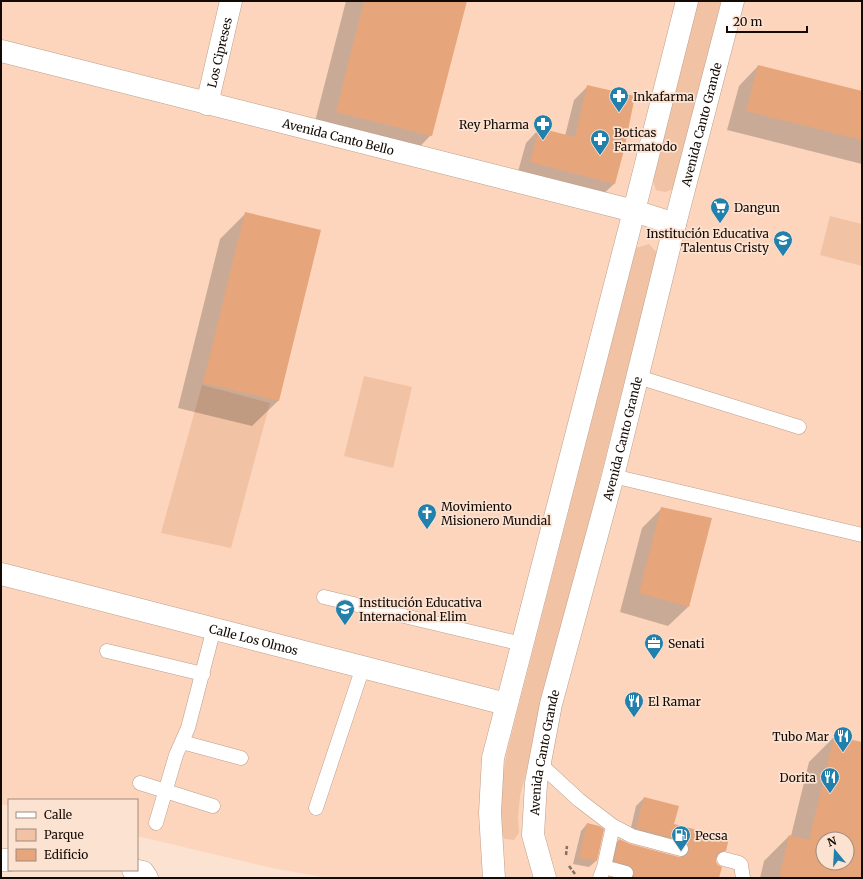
<svg xmlns="http://www.w3.org/2000/svg" width="863" height="879" font-family="Merriweather,serif">
<style>
.built{fill:#fcd5bc;fill-rule:evenodd}
.green{fill:#f1c2a3}
.shadow{fill:#0003;fill-rule:evenodd}
.building{fill:#e6a57a;fill-rule:evenodd}
.lines{fill:none;stroke-linecap:round;stroke-linejoin:round}
.service-casing{stroke:#bc9e8b;stroke-width:15}
.minor-casing{stroke:#bc9e8b;stroke-width:23}
.tertiary-casing{stroke:#bc9e8b;stroke-width:23}
.primary-casing{stroke:#bc9e8b;stroke-width:23}
.path{stroke:#827166;stroke-width:2.5;stroke-dasharray:4 2;stroke-linecap:butt}
.service{stroke:#fff;stroke-width:14}
.minor{stroke:#fff;stroke-width:22}
.tertiary{stroke:#fff;stroke-width:22}
.primary{stroke:#fff;stroke-width:22}
.labels{text-anchor:middle;dominant-baseline:central;stroke-width:3.5;stroke-linejoin:round;paint-order:stroke}
.street-label{font-size:12px;fill:#140a04;stroke:#fce2d1}
.poi-label{font-size:12px;fill:#140a04;stroke:#fce2d1;text-anchor:start}
</style>
<rect width="100%" height="100%" fill="#fce2d1"/>
<path class="built" d="M 1,1 L 862,1 L 862,878 L 329,878 L 272,868 L 137,836 L 137,800 L 9,800 L 9,806 L 1,804 ZM 823,839 L 847,839 L 847,863 L 823,863 Z"/>
<path class="green" d="M 695,1 L 721,1 L 674,189 L 665,192 L 656,190 L 652,178 Z
M 830,216 L 862,224 L 862,266 L 820,255 Z
M 649,244 L 657,253 L 520,796 L 518,817 L 519,833 L 514,840 L 505,839 L 498,830 L 500,791 L 507,752 L 636,248 Z
M 364,376 L 412,387 L 393,468 L 344,456 Z
M 202,385 L 270,403 L 231,548 L 161,533 Z"/>
<path class="shadow" d="M 346,1 L 466,1 L 431,135 L 406,161 L 311,137 Z
M 758,66 L 862,93 L 862,164 L 727,130 L 739,86 Z
M 587,87 L 623,150 L 614,184 L 600,197 L 517,175 L 526,143 L 539,129 L 565,136 L 574,100 Z
M 246,213 L 320,231 L 278,401 L 252,426 L 178,408 L 220,239 Z
M 662,508 L 688,607 L 668,626 L 620,612 L 642,528 Z
M 834,737 L 862,743 L 862,878 L 760,878 L 764,861 L 789,836 L 791,836 L 809,762 ZM 823,839 L 847,839 L 847,863 L 823,863 Z
M 644,798 L 672,825 L 725,850 L 717,858 L 715,858 L 718,878 L 626,878 L 607,869 L 611,848 L 619,840 L 629,845 L 681,858 L 681,855 L 629,836 L 636,806 Z
M 587,824 L 596,861 L 589,867 L 573,864 L 581,831 Z"/>
<path class="building" d="M 364,1 L 467,1 L 432,136 L 336,112 Z
M 758,65 L 862,91 L 862,140 L 746,111 Z
M 587,85 L 635,96 L 624,150 L 615,184 L 530,162 L 539,128 L 575,137 Z
M 245,212 L 321,230 L 279,401 L 203,383 Z
M 661,507 L 712,518 L 689,607 L 639,593 Z
M 834,736 L 862,742 L 862,878 L 779,878 L 789,835 L 809,840 ZM 823,839 L 847,839 L 847,863 L 823,863 Z
M 644,797 L 679,806 L 674,824 L 729,838 L 726,851 L 722,851 L 718,853 L 716,857 L 716,862 L 718,865 L 722,867 L 719,878 L 633,878 L 634,875 L 634,871 L 632,867 L 628,865 L 614,861 L 619,839 L 630,844 L 679,857 L 684,857 L 687,855 L 689,852 L 689,846 L 687,843 L 684,841 L 636,828 Z
M 587,823 L 599,826 L 604,829 L 597,861 L 579,858 Z"/>
<g class="lines">
<g class="service-casing">
<path id="service" d="M 638,377 L 799,427
M 613,476 L 862,535
M 324,597 L 522,644
M 107,651 L 203,674
M 182,742 L 241,758
M 540,764 L 579,800 L 613,826 L 632,836 L 681,849
M 140,783 L 213,806
M 316,808 L 363,667
M 156,823 L 176,755 L 188,728 L 214,628
M 724,859 L 739,863 L 741,865 L 743,878
M 604,867 L 613,826
M 600,878 L 604,867 L 626,873"/>
</g>
<g class="minor-casing">
<g id="minor">
<path id="s1" d="M 207,104 L 231,1"/>
<path id="s2" d="M 1,574 L 506,704"/>
<path d="M 1,860 L 9,860"/>
<path d="M 133,870 L 143,872 L 147,878"/>
</g>
</g>
<g class="tertiary-casing">
<g id="tertiary">
<path id="s3" d="M 1,51 L 634,211 L 675,224"/>
</g>
</g>
<g class="primary-casing">
<g id="primary">
<path d="M 494,878 L 490,813 L 493,758 L 634,211 L 687,1"/>
<path id="s4" d="M 545,878 L 533,835 L 536,783 L 551,704 L 613,476 L 675,224 L 733,1"/>
</g>
</g>
<path class="path" d="M 566,855 L 567,846
M 569,866 L 575,874"/>
<use href="#service" class="service"/>
<use href="#minor" class="minor"/>
<use href="#tertiary" class="tertiary"/>
<use href="#primary" class="primary"/>
</g>
<defs>
<g id="pharmacy-pin" transform="scale(1)"><path d="M0 17L-7.5 6A9.5 9.5 0 1 1 7.5 6Z" fill="#2280ad" stroke="#fce2d1"/><path d="M-2-6h4v4h4v4h-4v4h-4v-4h-4v-4h4Z" fill="#fff"/></g>
<g id="supermarket-pin" transform="scale(1)"><path d="M0 17L-7.5 6A9.5 9.5 0 1 1 7.5 6Z" fill="#2280ad" stroke="#fce2d1"/><path d="M-6-5.5h2.5l.6 2H6L4.5 2H-2.5L-4.4-4H-6ZM-1.5 3.2a1.3 1.3 0 1 0 .1 0ZM3 3.2a1.3 1.3 0 1 0 .1 0Z" fill="#fff"/></g>
<g id="school-pin" transform="scale(1)"><path d="M0 17L-7.5 6A9.5 9.5 0 1 1 7.5 6Z" fill="#2280ad" stroke="#fce2d1"/><path d="M0-5L7-2L0 1L-7-2ZM-4 1L0 2.5L4 1V4Q0 6-4 4Z" fill="#fff"/></g>
<g id="church-pin" transform="scale(1)"><path d="M0 17L-7.5 6A9.5 9.5 0 1 1 7.5 6Z" fill="#2280ad" stroke="#fce2d1"/><path d="M-1.2-6h2.4v3.5h3.3v2.4h-3.3V6h-2.4V-.1h-3.3v-2.4h3.3Z" fill="#fff"/></g>
<g id="office-pin" transform="scale(1)"><path d="M0 17L-7.5 6A9.5 9.5 0 1 1 7.5 6Z" fill="#2280ad" stroke="#fce2d1"/><path d="M-6-3h4V-5.5h4V-3h4V5H-6ZM-1-4.5V-3h2v-1.5ZM-6 0V1H6V0Z" fill="#fff"/></g>
<g id="restaurant-pin" transform="scale(1)"><path d="M0 17L-7.5 6A9.5 9.5 0 1 1 7.5 6Z" fill="#2280ad" stroke="#fce2d1"/><path d="M-5-6h1v4h1v-4h1v4h1v-4h1v5L-1.5 .5V6h-2V.5L-5-1ZM5-6V6H3V1.5H1.5Q1.5-4 5-6Z" fill="#fff"/></g>
<g id="fuel-pin" transform="scale(1)"><path d="M0 17L-7.5 6A9.5 9.5 0 1 1 7.5 6Z" fill="#2280ad" stroke="#fce2d1"/><path d="M-5.5-6h7V0h2V4h1.3V-2.5L3-4.5l.8-.8L6-3V5H2.5V1h-1V6h-7ZM-4.2-4.7v3.2H.2V-4.7Z" fill="#fff"/></g>
</defs>
<g fill-rule="evenodd">
<use href="#pharmacy-pin" x="619" y="96"/>
<use href="#pharmacy-pin" x="543" y="124"/>
<use href="#pharmacy-pin" x="600" y="139"/>
<use href="#supermarket-pin" x="720" y="207"/>
<use href="#school-pin" x="783" y="240"/>
<use href="#church-pin" x="427" y="513"/>
<use href="#school-pin" x="345" y="609"/>
<use href="#office-pin" x="654" y="643"/>
<use href="#restaurant-pin" x="634" y="701"/>
<use href="#restaurant-pin" x="843" y="736"/>
<use href="#restaurant-pin" x="830" y="777"/>
<use href="#fuel-pin" x="681" y="835"/>
</g>
<g class="labels">
<g class="street-label">
<text stroke="none"><textPath href="#s1" startOffset="53">Los Cipreses</textPath></text>
<text stroke="none"><textPath href="#s4" startOffset="776">Avenida Canto Grande</textPath></text>
<text stroke="none"><textPath href="#s3" startOffset="348">Avenida Canto Bello</textPath></text>
<text stroke="none"><textPath href="#s4" startOffset="452">Avenida Canto Grande</textPath></text>
<text stroke="none"><textPath href="#s2" startOffset="261">Calle Los Olmos</textPath></text>
<text stroke="none"><textPath href="#s4" startOffset="128">Avenida Canto Grande</textPath></text>
</g>
<g class="poi-label">
<text x="633" y="96">Inkafarma</text>
<text x="529" y="124" text-anchor="end">Rey Pharma</text>
<text x="614" y="132">Boticas<tspan x="614" dy="14">Farmatodo</tspan></text>
<text x="734" y="207">Dangun</text>
<text x="769" y="233" text-anchor="end">Institución Educativa<tspan x="769" dy="14">Talentus Cristy</tspan></text>
<text x="441" y="506">Movimiento<tspan x="441" dy="14">Misionero Mundial</tspan></text>
<text x="359" y="602">Institución Educativa<tspan x="359" dy="14">Internacional Elim</tspan></text>
<text x="668" y="643">Senati</text>
<text x="648" y="701">El Ramar</text>
<text x="829" y="736" text-anchor="end">Tubo Mar</text>
<text x="816" y="777" text-anchor="end">Dorita</text>
<text x="695" y="835">Pecsa</text>
</g>
</g>
<rect width="863" height="879" fill="none" stroke="#140a04" stroke-width="4"/>
<rect x="8" y="799" width="130" height="72" fill="#fce2d1" stroke="#9f8c7f"/>
<rect x="16" y="812" width="20" height="6" fill="#ffffff" stroke="#9f8c7f"/>
<text x="44" y="819" font-size="12" fill="#140a04">Calle</text>
<rect x="16" y="829" width="20" height="12" fill="#f1c2a3" stroke="#9f8c7f"/>
<text x="44" y="839" font-size="12" fill="#140a04">Parque</text>
<rect x="16" y="849" width="20" height="12" fill="#e6a57a" stroke="#9f8c7f"/>
<text x="44" y="859" font-size="12" fill="#140a04">Edificio</text>
<g transform="translate(835 851) rotate(342)"><circle r="19" fill="#fce2d1" stroke="#9f8c7f"/>
<path d="M0-3L7 15L0 10L-7 15Z" fill="#2280ad"/>
<text y="-6" font-size="11" font-weight="bold" text-anchor="middle" fill="#140a04">N</text>
</g>
<path d="M727 26v6h80v-6" fill="none" stroke="#140a04" stroke-width="2"/>
<text x="733" y="26" font-size="12" fill="#140a04" stroke="#fce2d1" stroke-width="3" paint-order="stroke">20 m</text>
</svg>
